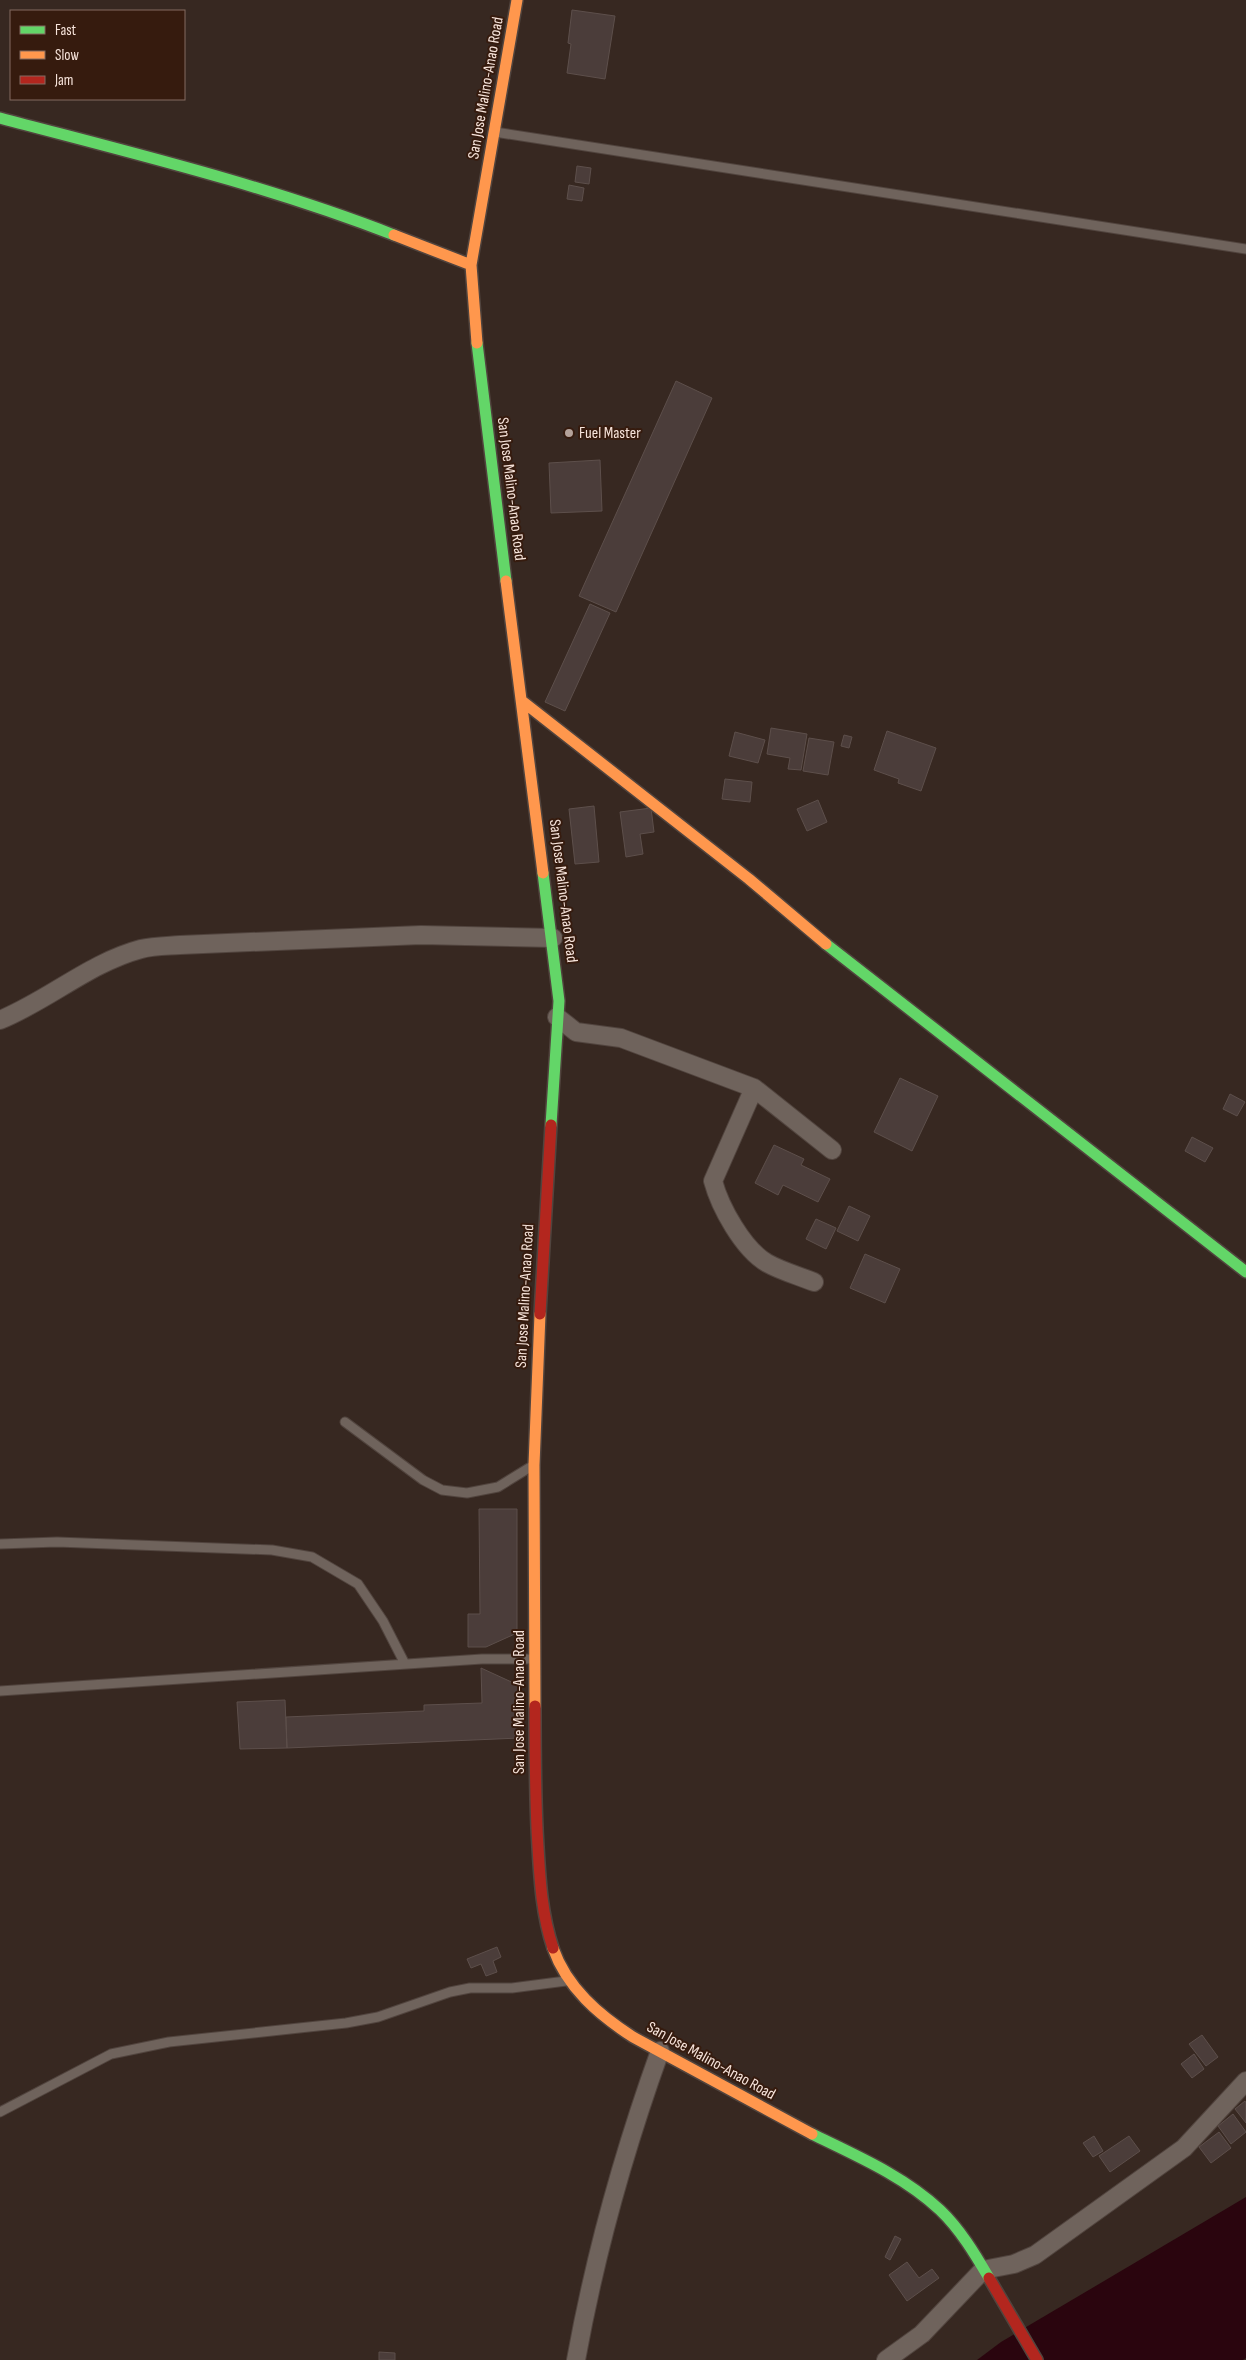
<svg xmlns="http://www.w3.org/2000/svg" width="1246" height="2360" font-family="'Sofia Sans Condensed',sans-serif">
<style>
.water{fill:#2a050e}
.building{fill:#4b3d3a;stroke:#5d4f4b}
.lines{fill:none;stroke-linecap:round;stroke-linejoin:round}
.lane-casing{stroke:#51443e;stroke-width:11}
.street-casing{stroke:#51443e;stroke-width:20}
.fast-casing{stroke:#51443e;stroke-width:14}
.slow-casing{stroke:#51443e;stroke-width:14}
.jam-casing{stroke:#51443e;stroke-width:14}
.lane{stroke:#6f635c;stroke-width:9}
.street{stroke:#6f635c;stroke-width:18}
.fast{stroke:#63d668;stroke-width:11}
.slow{stroke:#ff974d;stroke-width:11}
.jam{stroke:#b3261e;stroke-width:11}
.poi-dot{fill:#b4a29a;stroke:#361b0e;stroke-width:2}
.labels{text-anchor:middle;dominant-baseline:central;stroke-width:4;stroke-linejoin:round;paint-order:stroke}
.street-label{font-size:16px;fill:#f7e4db;stroke:#361b0e}
.poi-label{font-size:16px;fill:#f7e4db;stroke:#361b0e;text-anchor:start}
</style>
<rect width="100%" height="100%" fill="#372821"/>
<path class="water" d="M 1246,2197 L 1246,2358 L 1243,2360 L 977,2360 L 1001,2342 Z"/>
<path class="building" d="M 572,10 L 615,16 L 605,79 L 567,73 L 571,44 L 568,43 Z
M 577,166 L 591,168 L 589,184 L 575,182 Z
M 569,185 L 584,188 L 582,201 L 567,199 Z
M 676,381 L 712,398 L 616,612 L 579,596 Z
M 600,460 L 602,511 L 551,513 L 549,463 Z
M 590,604 L 610,613 L 565,711 L 545,702 Z
M 771,728 L 807,734 L 801,770 L 788,769 L 790,758 L 767,754 Z
M 887,731 L 936,748 L 921,791 L 898,783 L 899,779 L 874,770 Z
M 735,732 L 765,740 L 758,763 L 729,756 Z
M 844,735 L 852,737 L 849,748 L 841,746 Z
M 809,738 L 834,742 L 828,775 L 803,771 Z
M 725,779 L 752,782 L 750,802 L 722,799 Z
M 818,800 L 827,822 L 807,831 L 797,809 Z
M 594,806 L 599,862 L 575,864 L 569,809 Z
M 651,808 L 654,832 L 640,834 L 643,854 L 626,857 L 620,812 Z
M 900,1078 L 938,1096 L 912,1151 L 874,1132 Z
M 1230,1094 L 1245,1102 L 1237,1116 L 1223,1109 Z
M 1192,1137 L 1213,1148 L 1205,1162 L 1185,1151 Z
M 774,1145 L 804,1159 L 801,1165 L 830,1179 L 818,1202 L 783,1185 L 778,1195 L 755,1183 Z
M 849,1206 L 870,1216 L 858,1241 L 837,1231 Z
M 816,1219 L 836,1228 L 826,1249 L 806,1239 Z
M 865,1254 L 900,1269 L 885,1303 L 850,1288 Z
M 479,1509 L 517,1509 L 517,1633 L 486,1647 L 468,1647 L 468,1614 L 480,1614 Z
M 481,1668 L 518,1685 L 520,1738 L 287,1748 L 286,1717 L 424,1711 L 424,1705 L 482,1703 Z
M 285,1700 L 287,1748 L 240,1749 L 237,1702 Z
M 497,1947 L 501,1957 L 493,1961 L 497,1972 L 486,1976 L 481,1964 L 471,1968 L 467,1959 Z
M 1202,2035 L 1218,2057 L 1206,2066 L 1189,2044 Z
M 1194,2054 L 1204,2069 L 1192,2078 L 1181,2064 Z
M 1245,2101 L 1246,2103 L 1246,2123 L 1235,2109 Z
M 1233,2114 L 1246,2132 L 1231,2144 L 1218,2126 Z
M 1219,2132 L 1231,2148 L 1211,2163 L 1199,2147 Z
M 1094,2136 L 1103,2151 L 1093,2157 L 1083,2143 Z
M 1129,2136 L 1140,2151 L 1110,2172 L 1099,2156 Z
M 895,2236 L 901,2239 L 890,2260 L 885,2257 Z
M 907,2262 L 919,2278 L 932,2269 L 939,2278 L 907,2301 L 889,2275 Z
M 379,2352 L 395,2353 L 395,2360 L 379,2360 Z"/>
<g class="lines">
<g class="lane-casing">
<path id="lane" d="M 495,132 L 1246,249
M 345,1422 L 423,1480 L 442,1490 L 467,1493 L 498,1487 L 532,1466
M 0,1544 L 57,1542 L 272,1550 L 312,1557 L 358,1584 L 383,1621 L 405,1664
M 0,1691 L 482,1659 L 532,1659
M 0,2112 L 111,2054 L 169,2042 L 346,2023 L 378,2017 L 450,1992 L 470,1988 L 512,1988 L 566,1981"/>
</g>
<g class="street-casing">
<path id="street" d="M 557,1017 L 576,1032 L 621,1038 L 754,1088 L 713,1181 C 720,1207 743,1249 767,1263 C 781,1271 799,1276 814,1282
M 0,1020 C 49,1000 89,963 141,949 C 153,946 167,946 180,945 L 421,935 L 553,938
M 754,1088 L 832,1150
M 576,2360 C 595,2255 624,2151 660,2051
M 886,2360 L 922,2334 L 983,2270 L 1014,2264 L 1035,2255 L 1184,2148 L 1246,2081"/>
</g>
<g class="fast-casing">
<path id="fast" d="M 0,118 C 132,153 266,185 394,235
M 477,343 L 506,581
M 543,873 L 559,1001 L 551,1125
M 826,944 L 1246,1272
M 812,2134 C 855,2155 904,2176 940,2210 C 960,2229 975,2254 989,2278"/>
</g>
<g class="slow-casing">
<path id="slow" d="M 394,235 L 471,265
M 477,343 L 471,265 L 517,0
M 506,581 L 543,873
M 522,701 L 749,879 L 826,944
M 535,1706 L 534,1465 L 540,1314
M 553,1948 C 567,1988 599,2015 633,2037 L 812,2134"/>
</g>
<g class="jam-casing">
<path id="jam" d="M 540,1314 L 551,1125
M 535,1706 C 535,1753 535,1800 538,1847 C 540,1882 542,1915 553,1948
M 989,2278 L 1037,2360"/>
</g>
<use href="#lane" class="lane"/>
<use href="#street" class="street"/>
<use href="#fast" class="fast"/>
<use href="#slow" class="slow"/>
<use href="#jam" class="jam"/>
</g>
<circle class="poi-dot" cx="569" cy="433" r="5"/>
<g class="labels">
<g class="street-label">
<text transform="translate(486 88) rotate(-80)">San Jose Malino-Anao Road</text>
<text transform="translate(511 489) rotate(83)">San Jose Malino-Anao Road</text>
<text transform="translate(563 891) rotate(83)">San Jose Malino-Anao Road</text>
<text transform="translate(525 1296) rotate(-87)">San Jose Malino-Anao Road</text>
<text transform="translate(519 1702) rotate(-90)">San Jose Malino-Anao Road</text>
<text transform="translate(711 2061) rotate(29)">San Jose Malino-Anao Road</text>
</g>
<g class="poi-label">
<text x="579" y="433">Fuel Master</text>
</g>
</g>
<rect x="10" y="10" width="175" height="90" fill="#361b0e" stroke="#836b60"/>
<rect x="20" y="26" width="25" height="8" fill="#63d668" stroke="#836b60"/>
<text x="55" y="35" font-size="15" fill="#f7e4db">Fast</text>
<rect x="20" y="51" width="25" height="8" fill="#ff974d" stroke="#836b60"/>
<text x="55" y="60" font-size="15" fill="#f7e4db">Slow</text>
<rect x="20" y="76" width="25" height="8" fill="#b3261e" stroke="#836b60"/>
<text x="55" y="85" font-size="15" fill="#f7e4db">Jam</text>
</svg>
